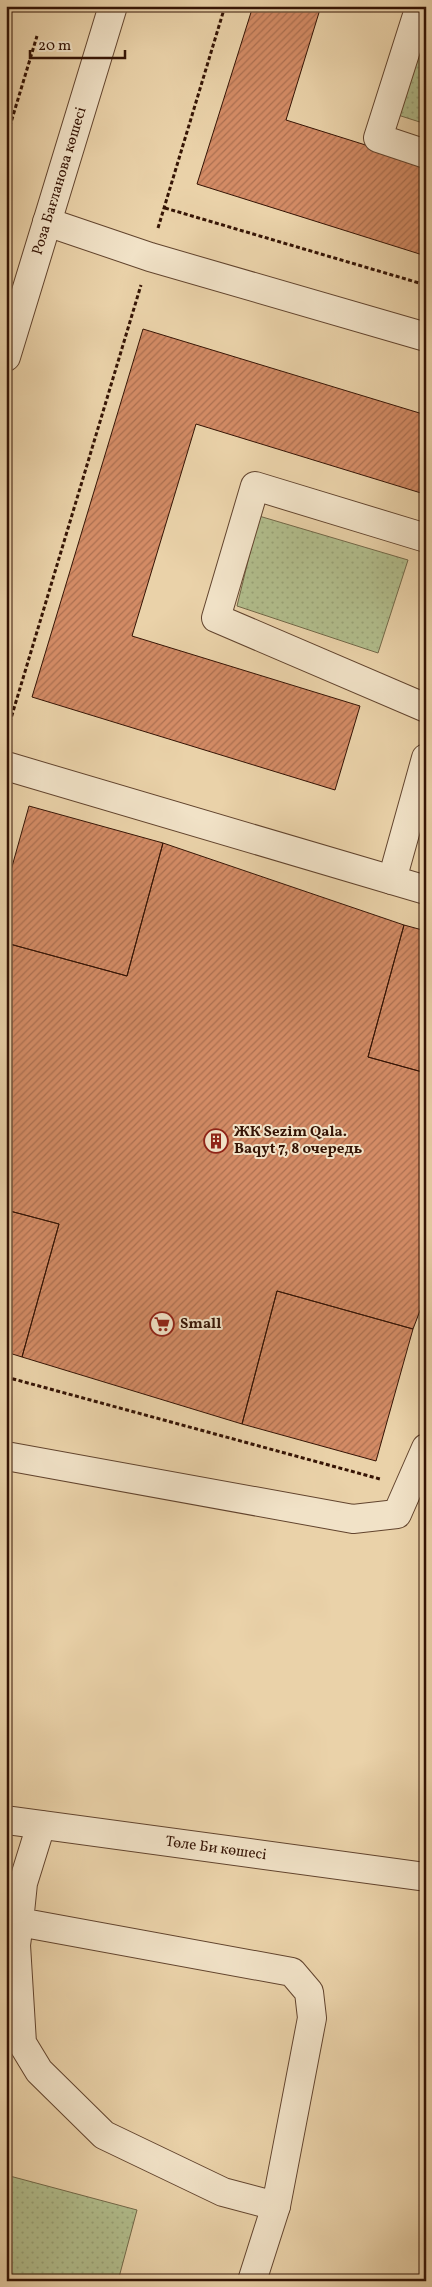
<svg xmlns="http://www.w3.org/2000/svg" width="432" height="2287" font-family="Vollkorn,serif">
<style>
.grass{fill:url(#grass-dots);stroke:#736848}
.building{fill:url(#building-hatch);stroke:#351405}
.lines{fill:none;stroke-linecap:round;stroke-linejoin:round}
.minor-casing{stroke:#62442e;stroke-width:30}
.path{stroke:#351405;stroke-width:3;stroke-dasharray:4 2.5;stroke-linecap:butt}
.minor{stroke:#f1e2c7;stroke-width:28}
.labels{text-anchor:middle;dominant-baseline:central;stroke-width:4;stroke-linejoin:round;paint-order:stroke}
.street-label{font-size:15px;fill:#351405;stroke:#f1e2c7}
.poi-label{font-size:15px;font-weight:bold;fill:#351405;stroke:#f1e2c7;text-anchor:start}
</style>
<defs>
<pattern id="grass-dots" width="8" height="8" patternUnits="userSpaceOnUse" patternTransform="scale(1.25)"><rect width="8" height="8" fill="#b1bd8c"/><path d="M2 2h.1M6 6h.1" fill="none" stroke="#99a277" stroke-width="1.8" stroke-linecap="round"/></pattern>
<pattern id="building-hatch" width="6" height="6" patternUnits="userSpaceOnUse" patternTransform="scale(1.25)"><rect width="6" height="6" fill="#d38b65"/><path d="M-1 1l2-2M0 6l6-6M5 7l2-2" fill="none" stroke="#ac7051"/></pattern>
</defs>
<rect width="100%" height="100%" fill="#ead2a9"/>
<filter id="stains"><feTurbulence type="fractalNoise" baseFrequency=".004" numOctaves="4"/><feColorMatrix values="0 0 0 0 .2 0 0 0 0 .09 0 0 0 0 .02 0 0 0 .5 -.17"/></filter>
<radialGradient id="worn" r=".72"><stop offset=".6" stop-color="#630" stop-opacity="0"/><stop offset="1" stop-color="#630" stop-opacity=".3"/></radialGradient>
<path class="grass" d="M 426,16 L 426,124 L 376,108 Z
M 259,516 L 408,560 L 378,653 L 237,606 Z
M 6,2175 L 137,2210 L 118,2281 L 32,2281 L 6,2274 Z"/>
<path class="building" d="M 253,6 L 321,6 L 286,120 L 426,164 L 426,256 L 197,184 Z
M 143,329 L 426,415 L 426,476 L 421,493 L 196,424 L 132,636 L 360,706 L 335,790 L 32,697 Z
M 29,806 L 163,843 L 127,976 L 6,943 L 6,888 Z
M 163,843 L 404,925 L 368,1057 L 426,1073 L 426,1295 L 413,1329 L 277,1291 L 242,1424 L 22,1357 L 59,1224 L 6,1210 L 6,943 L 127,976 Z
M 404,925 L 426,931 L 426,1073 L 368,1057 Z
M 6,1210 L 59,1224 L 22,1357 L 6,1352 Z
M 277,1291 L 413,1329 L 376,1461 L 242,1424 Z"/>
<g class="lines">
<g class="minor-casing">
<g id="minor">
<path d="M 420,6 L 378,138 L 426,154"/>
<path d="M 47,222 L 150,257 L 426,337"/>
<path id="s1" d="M 6,357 L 113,6"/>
<path d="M 426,538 L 255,486 L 216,618 L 426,708"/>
<path d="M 6,766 L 392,880 L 426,758"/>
<path d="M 392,880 L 426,890"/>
<path d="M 6,1456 L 353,1519 L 397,1514 L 426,1448"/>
<path id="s2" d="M 6,1820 L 426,1877"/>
<path d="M 41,1825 L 23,1883 L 19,1922 L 292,1972 L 309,1992 L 312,2018 L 276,2206 L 252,2281"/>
<path d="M 19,1922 L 16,1945 L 22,2043 L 39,2071 L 104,2135 L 223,2192 L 276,2206"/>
</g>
</g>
<path class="path" d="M 6,139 L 37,36
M 165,208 L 426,285
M 158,228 L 225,6
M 6,735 L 141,285
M 6,1377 L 380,1479"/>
<use href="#minor" class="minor"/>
</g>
<defs>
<g id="building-ring" transform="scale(1.25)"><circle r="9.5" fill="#f1e2c7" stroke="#8f2418" stroke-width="1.5"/><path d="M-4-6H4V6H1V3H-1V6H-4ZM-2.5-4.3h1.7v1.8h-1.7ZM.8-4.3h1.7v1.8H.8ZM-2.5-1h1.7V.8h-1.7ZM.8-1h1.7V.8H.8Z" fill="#8f2418"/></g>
<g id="supermarket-ring" transform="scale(1.25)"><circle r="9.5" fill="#f1e2c7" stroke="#8f2418" stroke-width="1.5"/><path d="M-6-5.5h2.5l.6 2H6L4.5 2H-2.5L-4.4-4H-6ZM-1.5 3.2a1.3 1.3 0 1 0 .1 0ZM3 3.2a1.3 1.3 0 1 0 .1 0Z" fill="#8f2418"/></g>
</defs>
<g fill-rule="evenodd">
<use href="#building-ring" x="216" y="1141"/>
<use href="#supermarket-ring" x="162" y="1324"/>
</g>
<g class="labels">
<g class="street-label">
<text stroke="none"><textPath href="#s1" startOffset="184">Роза Бағланова көшесі</textPath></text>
<text stroke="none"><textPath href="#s2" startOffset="212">Төле Би көшесі</textPath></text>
</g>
<g class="poi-label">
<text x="234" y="1132">ЖК Sezim Qala.<tspan x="234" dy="17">Baqyt 7, 8 очередь</tspan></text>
<text x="180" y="1324">Small</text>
</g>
</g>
<rect width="432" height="2287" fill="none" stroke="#ead2a9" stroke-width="25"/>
<rect x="8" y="8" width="417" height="2272" fill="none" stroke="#351405" stroke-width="2.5"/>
<rect x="12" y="12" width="407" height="2262" fill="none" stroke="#351405"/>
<path d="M30 50v8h95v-8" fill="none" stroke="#351405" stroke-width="2.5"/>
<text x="38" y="50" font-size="15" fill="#351405" stroke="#f1e2c7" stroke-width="4" paint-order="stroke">20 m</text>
<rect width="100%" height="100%" filter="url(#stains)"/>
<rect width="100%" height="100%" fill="url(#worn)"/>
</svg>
